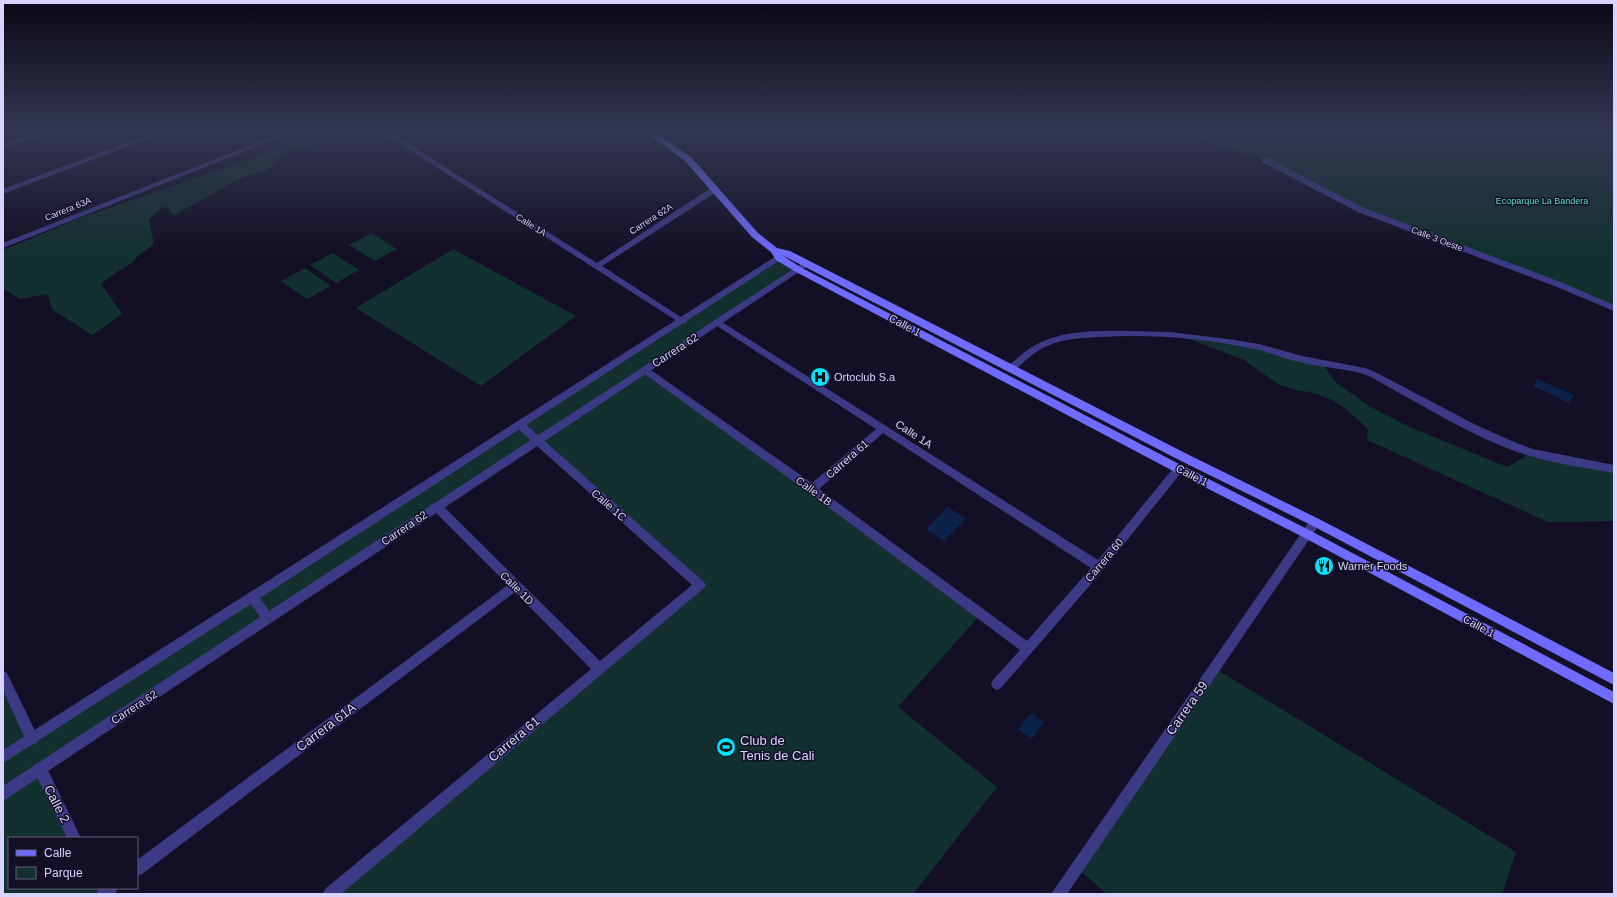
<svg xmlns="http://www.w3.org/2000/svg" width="1617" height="897" font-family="Arial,sans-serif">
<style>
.green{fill:#12302f}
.water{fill:#0c2248}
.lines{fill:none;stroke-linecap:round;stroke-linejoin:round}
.minor{fill:#3d3a85;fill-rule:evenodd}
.tertiary{fill:#3d3a85;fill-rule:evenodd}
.secondary{fill:#6f6bff;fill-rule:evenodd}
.labels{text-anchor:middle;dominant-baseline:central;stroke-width:3;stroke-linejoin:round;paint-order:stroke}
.far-park-label{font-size:9px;fill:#5fe0c0;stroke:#130f26}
.far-street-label{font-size:9px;fill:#d9d4ff;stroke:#130f26}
.street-label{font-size:11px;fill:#d9d4ff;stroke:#130f26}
.poi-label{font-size:11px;fill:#d9d4ff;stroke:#130f26;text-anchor:start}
.near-street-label{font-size:13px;fill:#d9d4ff;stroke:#130f26}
.near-poi-label{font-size:13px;fill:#d9d4ff;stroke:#130f26;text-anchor:start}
</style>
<rect width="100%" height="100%" fill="#130f26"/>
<path class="green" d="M 337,129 L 372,129 L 362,136 L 345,132 L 335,134 L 319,144 L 301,146 L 280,155 L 276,161 L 266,172 L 253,174 L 235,181 L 175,215 L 170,213 L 169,208 L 163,207 L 149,219 L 154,244 L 137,257 L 132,263 L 118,271 L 101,284 L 122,314 L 92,335 L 53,310 L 47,294 L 20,299 L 3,288 L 3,250 L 83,217 Z
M 1173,129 L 1614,129 L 1614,308 L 1361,210 L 1265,160 Z
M 371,233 L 397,249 L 375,261 L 349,245 Z
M 453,249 L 576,316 L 481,386 L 356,308 Z
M 333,253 L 359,270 L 336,283 L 310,265 Z
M 779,258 L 799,270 L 645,369 L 980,615 L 898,707 L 997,787 L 913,894 L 330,894 L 700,585 L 536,441 L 40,769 L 74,838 L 9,838 L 9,888 L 100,888 L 103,894 L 3,894 L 3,677 L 32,738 Z
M 305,268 L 331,286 L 307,299 L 281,281 Z
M 1175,336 L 1205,338 L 1323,364 L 1334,381 L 1369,406 L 1407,426 L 1507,467 L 1532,453 L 1614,469 L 1614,521 L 1548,522 L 1367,440 L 1368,429 L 1346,409 L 1332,400 L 1311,392 L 1299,391 L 1278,384 L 1244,360 L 1192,340 Z
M 1214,668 L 1516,852 L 1502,894 L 1107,894 L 1076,867 Z"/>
<path class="water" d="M 1537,379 L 1574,395 L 1569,403 L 1533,386 Z
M 948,507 L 966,519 L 944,541 L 926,529 Z
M 1031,713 L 1044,722 L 1032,739 L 1018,729 Z"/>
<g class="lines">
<path class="minor" d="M 45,129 L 55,129 L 3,149 L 3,145 Z
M 163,129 L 173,129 L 3,194 L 3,189 Z
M 291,129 L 300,129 L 3,248 L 3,243 Z
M 377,129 L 385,129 L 597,263 L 712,187 L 718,187 L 718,191 L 602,266 L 687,321 L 686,323 L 680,323 Z
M 1262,158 L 1268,158 L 1364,208 L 1563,283 L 1614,305 L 1614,311 L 1557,287 L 1358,212 L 1262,162 Z
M 717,319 L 1098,560 L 1175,466 L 1183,466 L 1184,469 L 1103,570 L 1001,688 L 997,690 L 993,688 L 991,684 L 993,680 L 1020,650 L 808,492 L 642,372 L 640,370 L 642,368 L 648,368 L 812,483 L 876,429 L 714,324 L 713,322 L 714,320 ZM 883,433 L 1091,568 L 1027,641 L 819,489 Z
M 1129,331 L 1169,332 L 1228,339 L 1259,344 L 1302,356 L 1365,368 L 1375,372 L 1478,426 L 1519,444 L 1533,449 L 1614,465 L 1614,473 C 1586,468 1557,464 1530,456 C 1476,440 1419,403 1369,376 L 1360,373 C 1340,368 1320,367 1300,362 C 1285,359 1270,352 1254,349 C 1203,338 1151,334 1100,337 C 1084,338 1067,338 1052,344 C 1037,349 1026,360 1015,370 L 1009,370 L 1007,368 C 1011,363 1016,359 1021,355 C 1051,329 1092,331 1129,331 Z
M 520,421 L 523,422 L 704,582 L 706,585 L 704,588 L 341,894 L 323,894 L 325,889 L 591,669 L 515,592 L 142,874 L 137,876 L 137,860 L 508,585 L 433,510 L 432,507 L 433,504 L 437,503 L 441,504 L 600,661 L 692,585 L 517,428 L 515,425 L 517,422 Z
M 1315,518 L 1319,519 L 1320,522 L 1319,525 L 1067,894 L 1051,894 L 1311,519 Z
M 3,671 L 7,673 L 37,735 L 38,739 L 37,743 L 32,745 L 27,743 L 3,690 Z
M 40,762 L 45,764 L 81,838 L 67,838 L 33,769 L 35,764 Z
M 99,888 L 118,888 L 115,894 L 96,894 Z"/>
<path class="tertiary" d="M 784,251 L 787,251 L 791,253 L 260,598 L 269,611 L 804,262 L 810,262 L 811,264 L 3,801 L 3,786 L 260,617 L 251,604 L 3,763 L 3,750 Z"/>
<path class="secondary" d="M 642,129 L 650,129 L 691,157 L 758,233 L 777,248 L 790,251 L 1191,456 L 1319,519 L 1614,673 L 1614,685 L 1311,525 L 1183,462 L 780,254 L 802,268 L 1183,466 L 1311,531 L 1614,692 L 1614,704 L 1303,537 L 1175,472 L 796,272 L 776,260 L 771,252 L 752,237 L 685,161 Z"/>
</g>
<linearGradient id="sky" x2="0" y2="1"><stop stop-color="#0a0815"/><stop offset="0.51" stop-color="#333752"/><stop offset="1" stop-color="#333752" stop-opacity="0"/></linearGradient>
<rect width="1617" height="255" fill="url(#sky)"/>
<defs>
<g id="hospital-disc" transform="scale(1)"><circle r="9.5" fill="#00e5ff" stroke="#130f26"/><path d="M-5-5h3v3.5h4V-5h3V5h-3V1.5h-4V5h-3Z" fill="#111"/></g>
<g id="restaurant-disc" transform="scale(1)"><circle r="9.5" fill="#00e5ff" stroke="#130f26"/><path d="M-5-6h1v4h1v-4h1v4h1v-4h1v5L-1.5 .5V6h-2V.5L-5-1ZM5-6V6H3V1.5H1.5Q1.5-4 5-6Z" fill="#111"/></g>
<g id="stadium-disc" transform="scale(1)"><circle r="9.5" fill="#00e5ff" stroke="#130f26"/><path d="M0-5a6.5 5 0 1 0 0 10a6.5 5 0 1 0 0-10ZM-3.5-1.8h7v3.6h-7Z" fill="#111"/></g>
</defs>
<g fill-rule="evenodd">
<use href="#hospital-disc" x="820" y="377"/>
<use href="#restaurant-disc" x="1324" y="566"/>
<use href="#stadium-disc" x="726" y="747"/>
</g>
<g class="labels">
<g class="far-park-label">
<text x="1542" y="201">Ecoparque La Bandera</text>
</g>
<g class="far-street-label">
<text transform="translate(68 209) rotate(-22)">Carrera 63A</text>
<text transform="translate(651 219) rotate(-33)">Carrera 62A</text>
<text transform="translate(531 225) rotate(32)">Calle 1A</text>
<text transform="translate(1437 239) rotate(21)">Calle 3 Oeste</text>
</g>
<g class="street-label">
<text transform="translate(905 325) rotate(28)">Calle 1</text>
<text transform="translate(675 350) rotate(-33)">Carrera 62</text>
<text transform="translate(914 434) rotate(33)">Calle 1A</text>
<text transform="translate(847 459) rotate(-41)">Carrera 61</text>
<text transform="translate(1192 475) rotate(27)">Calle 1</text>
<text transform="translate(814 491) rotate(36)">Calle 1B</text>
<text transform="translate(609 505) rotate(41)">Calle 1C</text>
<text transform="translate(404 528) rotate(-34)">Carrera 62</text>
<text transform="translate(1104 560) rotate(-50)">Carrera 60</text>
<text transform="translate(517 588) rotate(45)">Calle 1D</text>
<text transform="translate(1479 626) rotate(28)">Calle 1</text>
<text transform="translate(134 707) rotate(-33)">Carrera 62</text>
</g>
<g class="poi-label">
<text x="834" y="377">Ortoclub S.a</text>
<text x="1338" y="566">Warner Foods</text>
</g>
<g class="near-street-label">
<text transform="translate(1187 708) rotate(-55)">Carrera 59</text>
<text transform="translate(326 727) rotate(-37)">Carrera 61A</text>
<text transform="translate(514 739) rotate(-40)">Carrera 61</text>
<text transform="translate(57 804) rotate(63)">Calle 2</text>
</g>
<g class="near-poi-label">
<text x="740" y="740">Club de<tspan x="740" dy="15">Tenis de Cali</tspan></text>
</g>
</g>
<rect width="1617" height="897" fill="none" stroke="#d9d4ff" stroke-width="8"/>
<rect x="8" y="837" width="130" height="52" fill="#130f26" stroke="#625e7d"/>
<rect x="16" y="850" width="20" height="6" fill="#6f6bff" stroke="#625e7d"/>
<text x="44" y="857" font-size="12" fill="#d9d4ff">Calle</text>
<rect x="16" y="867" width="20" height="12" fill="#12302f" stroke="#625e7d"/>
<text x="44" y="877" font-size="12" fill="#d9d4ff">Parque</text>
</svg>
